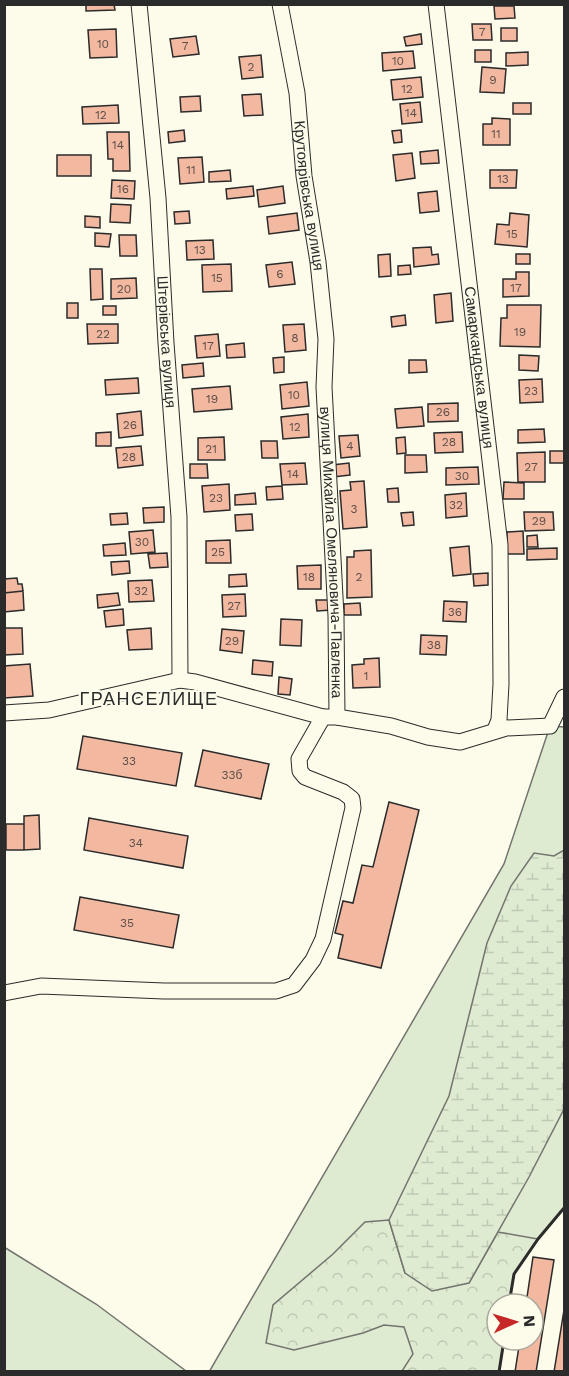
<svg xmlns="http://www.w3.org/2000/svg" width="569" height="1376" font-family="'Work Sans',sans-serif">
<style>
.grass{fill:#deebd1;stroke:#74746e;stroke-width:1.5}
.forest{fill:url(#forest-crowns);stroke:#74746e;stroke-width:1.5}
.wetland{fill:url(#wetland-marsh);stroke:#74746e;stroke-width:1.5}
.building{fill:#f2b8a0;stroke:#2b2b2b;stroke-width:1.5}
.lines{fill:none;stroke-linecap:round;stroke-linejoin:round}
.street-casing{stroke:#2b2b2b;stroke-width:17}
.street{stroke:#fdfbea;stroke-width:15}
.wall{stroke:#2b2b2b;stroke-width:3}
.labels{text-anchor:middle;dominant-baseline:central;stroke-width:4.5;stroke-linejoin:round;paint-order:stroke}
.number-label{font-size:12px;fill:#5d4e48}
.street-label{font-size:15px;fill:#2b2b2b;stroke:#fdfbea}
.quarter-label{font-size:18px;letter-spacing:1.5px;fill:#2b2b2b;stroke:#fdfbea}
</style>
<defs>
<pattern id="forest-crowns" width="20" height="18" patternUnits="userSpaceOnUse" patternTransform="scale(1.5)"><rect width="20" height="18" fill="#deebd1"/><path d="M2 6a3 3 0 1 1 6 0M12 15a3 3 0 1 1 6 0" fill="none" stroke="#bfcab4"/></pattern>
<pattern id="wetland-marsh" width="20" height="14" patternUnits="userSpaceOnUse" patternTransform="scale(1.5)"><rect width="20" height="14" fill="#deebd1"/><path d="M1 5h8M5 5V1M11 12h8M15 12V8" fill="none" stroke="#bfcab4"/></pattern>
</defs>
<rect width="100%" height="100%" fill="#fdfbea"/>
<path class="grass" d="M 550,726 L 564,727 L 564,1208 L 538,1239 L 514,1274 L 509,1304 L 497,1304 L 497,1340 L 504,1340 L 499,1371 L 209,1372 L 504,864 Z
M 4,1247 L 96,1304 L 186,1371 L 5,1371 Z"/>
<path class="forest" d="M 389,1220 L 405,1273 L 469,1283 L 498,1232 L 538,1239 L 514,1274 L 509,1304 L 497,1304 L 497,1340 L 504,1340 L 499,1371 L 402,1371 L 413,1354 L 404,1327 L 384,1325 L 363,1333 L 294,1350 L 266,1343 L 273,1305 L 333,1254 L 365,1222 Z"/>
<path class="wetland" d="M 564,850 L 564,1109 L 529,1177 L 469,1283 L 432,1291 L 405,1273 L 389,1220 L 449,1096 L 487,943 L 511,886 L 534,853 L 554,856 Z"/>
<path class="building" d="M 86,4 L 114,4 L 115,10 L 86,11 Z
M 494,6 L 514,6 L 515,18 L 495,19 Z
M 472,24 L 491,24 L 492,40 L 473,40 Z
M 501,28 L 517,28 L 517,41 L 501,41 Z
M 116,29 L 117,57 L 90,58 L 88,30 Z
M 421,34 L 422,44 L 406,46 L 404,37 Z
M 196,36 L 199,54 L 173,57 L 170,39 Z
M 475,50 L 491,50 L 491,62 L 475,62 Z
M 413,51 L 415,68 L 383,71 L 382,53 Z
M 528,52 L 528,65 L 506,66 L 506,53 Z
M 261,55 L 263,77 L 242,79 L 239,57 Z
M 482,67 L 506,69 L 504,93 L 480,92 Z
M 421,77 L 423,97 L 393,100 L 391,80 Z
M 261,94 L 263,115 L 244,116 L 242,95 Z
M 200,96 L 201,111 L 181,112 L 180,97 Z
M 420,102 L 422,122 L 402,124 L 400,104 Z
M 513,103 L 531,103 L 531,114 L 513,114 Z
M 118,105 L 119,123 L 83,124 L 82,107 Z
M 492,118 L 510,119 L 510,145 L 483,145 L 483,124 L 492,124 Z
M 184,130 L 185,141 L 169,143 L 168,132 Z
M 401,130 L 402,142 L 394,143 L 392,131 Z
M 107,132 L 129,132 L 130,171 L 113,171 L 113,159 L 108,159 Z
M 438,150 L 439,163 L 421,164 L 420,152 Z
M 412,153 L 415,178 L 396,181 L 393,155 Z
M 57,155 L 91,155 L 91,176 L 57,176 Z
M 202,157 L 204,182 L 180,184 L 178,158 Z
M 230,170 L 231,181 L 209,182 L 209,172 Z
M 490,170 L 517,170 L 516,188 L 490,188 Z
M 112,180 L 135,181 L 134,199 L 111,198 Z
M 253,186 L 254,196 L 227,199 L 226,189 Z
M 283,186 L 285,203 L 259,207 L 257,190 Z
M 437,191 L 439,211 L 420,213 L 418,193 Z
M 111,204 L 131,205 L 130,223 L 110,222 Z
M 189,211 L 190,223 L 175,224 L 174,212 Z
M 297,213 L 299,230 L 269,234 L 267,217 Z
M 510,213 L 529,215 L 527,247 L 495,244 L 497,224 L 509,225 Z
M 85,216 L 100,217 L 100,228 L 85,227 Z
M 95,233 L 111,234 L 109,247 L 95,246 Z
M 119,235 L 136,235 L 137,256 L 120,256 Z
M 213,240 L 214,259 L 187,260 L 186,241 Z
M 431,247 L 432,255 L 438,254 L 439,264 L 414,267 L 413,248 Z
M 390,254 L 391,276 L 379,277 L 378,255 Z
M 516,254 L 530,254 L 530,264 L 516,264 Z
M 292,262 L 295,284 L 269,287 L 266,265 Z
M 231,264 L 232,291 L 203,292 L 202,265 Z
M 410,265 L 411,274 L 398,275 L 398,266 Z
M 90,269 L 102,269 L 103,299 L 91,300 Z
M 516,272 L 529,272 L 529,296 L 503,297 L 503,279 L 516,279 Z
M 136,278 L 137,298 L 111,299 L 111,279 Z
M 451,293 L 453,321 L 436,323 L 434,295 Z
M 67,303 L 78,303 L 78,318 L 67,318 Z
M 507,305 L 541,305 L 540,347 L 500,346 L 501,318 L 507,318 Z
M 103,306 L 116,306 L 116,315 L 103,315 Z
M 405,315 L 406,325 L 392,327 L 391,317 Z
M 87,324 L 118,324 L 118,343 L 88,344 Z
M 304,324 L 306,350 L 285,352 L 283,325 Z
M 218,334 L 220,356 L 197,358 L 195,336 Z
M 244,343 L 245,357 L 227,358 L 226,345 Z
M 519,355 L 539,356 L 538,371 L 519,370 Z
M 284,357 L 284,372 L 274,373 L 273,358 Z
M 409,360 L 426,360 L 427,372 L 409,373 Z
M 203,363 L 204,376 L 183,378 L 182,365 Z
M 138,378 L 139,393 L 106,395 L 105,380 Z
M 542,379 L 543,402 L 520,403 L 519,380 Z
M 307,382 L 309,406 L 282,409 L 280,385 Z
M 230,386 L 232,409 L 194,412 L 192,389 Z
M 458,403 L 458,421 L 428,422 L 428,404 Z
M 422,407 L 424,426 L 397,428 L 395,409 Z
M 141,411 L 143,435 L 119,438 L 117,414 Z
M 308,414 L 309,437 L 283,439 L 281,417 Z
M 544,429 L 545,442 L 518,443 L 518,430 Z
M 111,432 L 111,446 L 96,446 L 96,433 Z
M 462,432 L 463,452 L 435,453 L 434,433 Z
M 358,435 L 360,456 L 341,458 L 339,436 Z
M 224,437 L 225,460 L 198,460 L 198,438 Z
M 405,437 L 406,453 L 397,454 L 396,438 Z
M 261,441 L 277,441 L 278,458 L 262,458 Z
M 141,446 L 143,465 L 118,468 L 116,448 Z
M 550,451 L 564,451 L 564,463 L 550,463 Z
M 545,452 L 545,482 L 518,482 L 517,453 Z
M 405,455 L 426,455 L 427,472 L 405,473 Z
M 305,463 L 307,484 L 282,485 L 280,464 Z
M 349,463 L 350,475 L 333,477 L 332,465 Z
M 190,464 L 207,464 L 208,478 L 190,478 Z
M 478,467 L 479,484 L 446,485 L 446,468 Z
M 364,481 L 367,527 L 343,529 L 340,491 L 351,490 L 350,482 Z
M 504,482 L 524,483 L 524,499 L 503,499 Z
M 229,484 L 230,510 L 204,512 L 202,486 Z
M 282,486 L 283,499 L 267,500 L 266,487 Z
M 398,488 L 399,502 L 388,502 L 387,489 Z
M 255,493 L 256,504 L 235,505 L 235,495 Z
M 466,493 L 467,516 L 446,518 L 445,495 Z
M 164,507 L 164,522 L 144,523 L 143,508 Z
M 413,512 L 414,525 L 403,526 L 401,513 Z
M 524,512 L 553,512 L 554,530 L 525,531 Z
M 127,513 L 128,524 L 111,525 L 110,514 Z
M 252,514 L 253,530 L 236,531 L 235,515 Z
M 153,530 L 155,552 L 131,554 L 129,532 Z
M 523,531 L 524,554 L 507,554 L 507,532 Z
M 537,535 L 538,547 L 527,547 L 527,536 Z
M 230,540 L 231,563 L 206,563 L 206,541 Z
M 125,543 L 126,555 L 104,556 L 103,545 Z
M 469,546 L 471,574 L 453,576 L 450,548 Z
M 557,548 L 557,559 L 527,560 L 527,549 Z
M 371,550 L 372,597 L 347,598 L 347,557 L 354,557 L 354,551 Z
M 167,553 L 168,567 L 150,568 L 148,554 Z
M 129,561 L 130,573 L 112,575 L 111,562 Z
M 321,565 L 321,589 L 298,589 L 297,566 Z
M 488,573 L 488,585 L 474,586 L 473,574 Z
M 246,574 L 247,586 L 229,587 L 229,575 Z
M 17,578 L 18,584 L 22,584 L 23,591 L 4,593 L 4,579 Z
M 152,580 L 154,601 L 129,602 L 128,581 Z
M 23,591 L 24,610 L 4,612 L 4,593 Z
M 118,593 L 120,605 L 98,608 L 97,595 Z
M 245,594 L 246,616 L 223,617 L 222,595 Z
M 316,600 L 331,600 L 331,610 L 317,611 Z
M 444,601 L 467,602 L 466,622 L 443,621 Z
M 360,603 L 361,615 L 344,615 L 344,604 Z
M 123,609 L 124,625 L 106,627 L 104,611 Z
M 281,619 L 302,620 L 301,646 L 280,645 Z
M 4,628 L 22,628 L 23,654 L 4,655 Z
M 151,628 L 152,649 L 129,650 L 127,630 Z
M 222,629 L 244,631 L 242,653 L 220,650 Z
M 421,635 L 447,636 L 446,655 L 420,654 Z
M 379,658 L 380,687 L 353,688 L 352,665 L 364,664 L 364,659 Z
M 253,660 L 273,662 L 272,676 L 252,674 Z
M 30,664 L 33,696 L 4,698 L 4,666 Z
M 279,677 L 292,679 L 290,695 L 278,694 Z
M 83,736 L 182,753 L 176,786 L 77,769 Z
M 203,750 L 269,764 L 261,799 L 195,786 Z
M 389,802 L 419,810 L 381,968 L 338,958 L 343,935 L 335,933 L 343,901 L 353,903 L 362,865 L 373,867 Z
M 39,815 L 40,849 L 24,850 L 24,816 Z
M 89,818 L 188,836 L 183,868 L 84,850 Z
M 6,824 L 24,824 L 24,850 L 6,850 Z
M 80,897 L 179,915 L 173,948 L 74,930 Z
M 533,1257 L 554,1260 L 536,1372 L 515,1372 L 520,1340 L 533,1340 L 533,1304 L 526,1304 Z
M 564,1310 L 564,1372 L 554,1372 Z"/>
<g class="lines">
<g class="street-casing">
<g id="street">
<path id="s1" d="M 139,4 L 158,198 L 166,343 L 179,517 L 180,680"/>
<path id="s2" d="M 280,4 L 297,93 L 304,176 L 318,262 L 326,339 L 324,387 L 336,616 L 337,717"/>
<path id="s3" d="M 436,4 L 500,545 L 501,684 L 499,720 L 495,730"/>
<path d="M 4,713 L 49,710 L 180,680 L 195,682 L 323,717 L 337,717 L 391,726 L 428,737 L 460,742 L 506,728 L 550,726 L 564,697"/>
<path d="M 4,993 L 41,986 L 164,991 L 276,991 L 294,985 L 313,960 L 323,939 L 353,808 L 352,799 L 343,792 L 305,777 L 300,771 L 299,759 L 323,717"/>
</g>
</g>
<use href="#street" class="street"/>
<path class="wall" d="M 509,1304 L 514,1274 L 538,1239 L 564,1208
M 499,1372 L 504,1340"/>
</g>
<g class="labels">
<g class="number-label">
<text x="482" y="32">7</text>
<text x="103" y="44">10</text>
<text x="185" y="46">7</text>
<text x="398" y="61">10</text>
<text x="251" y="67">2</text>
<text x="493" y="80">9</text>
<text x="407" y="89">12</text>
<text x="411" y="113">14</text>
<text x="101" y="115">12</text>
<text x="496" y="134">11</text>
<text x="118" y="145">14</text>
<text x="191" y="170">11</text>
<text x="503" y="179">13</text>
<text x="123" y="189">16</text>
<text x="512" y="234">15</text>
<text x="200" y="250">13</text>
<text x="280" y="274">6</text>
<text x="217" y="278">15</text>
<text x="516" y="288">17</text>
<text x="124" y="289">20</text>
<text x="520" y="332">19</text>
<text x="103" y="334">22</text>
<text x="295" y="338">8</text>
<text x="208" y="346">17</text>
<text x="531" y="391">23</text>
<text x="294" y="395">10</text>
<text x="212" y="399">19</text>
<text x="443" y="412">26</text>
<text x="130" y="425">26</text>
<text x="295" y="427">12</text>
<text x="449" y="442">28</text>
<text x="350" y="446">4</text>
<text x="211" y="449">21</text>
<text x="129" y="457">28</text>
<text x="531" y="467">27</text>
<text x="293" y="474">14</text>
<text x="462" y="476">30</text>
<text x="216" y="498">23</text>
<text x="456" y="505">32</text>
<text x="354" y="509">3</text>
<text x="539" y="521">29</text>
<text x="142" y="542">30</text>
<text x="218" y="552">25</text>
<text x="309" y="577">18</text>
<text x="359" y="577">2</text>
<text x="141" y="591">32</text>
<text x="234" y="606">27</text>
<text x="455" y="612">36</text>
<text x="232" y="641">29</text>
<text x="434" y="645">38</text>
<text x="366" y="676">1</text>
<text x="129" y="761">33</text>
<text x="232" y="775">33б</text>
<text x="136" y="843">34</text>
<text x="127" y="923">35</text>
</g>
<g class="street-label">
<text stroke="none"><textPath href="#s2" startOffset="194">Крутоярівська вулиця</textPath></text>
<text stroke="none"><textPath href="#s1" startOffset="339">Штерівська вулиця</textPath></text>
<text stroke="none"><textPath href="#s3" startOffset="366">Самаркандська вулиця</textPath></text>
<text stroke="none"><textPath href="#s2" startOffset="552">вулиця Михайла Омеляновича-Павленка</textPath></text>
</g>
<g class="quarter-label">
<text x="149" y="698">ГРАНСЕЛИЩЕ</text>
</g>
</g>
<rect width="569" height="1376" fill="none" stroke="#2b2b2b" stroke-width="12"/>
<g transform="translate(515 1322) rotate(86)"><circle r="28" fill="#fdfbea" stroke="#a9a89e" stroke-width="1.5"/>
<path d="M0-4.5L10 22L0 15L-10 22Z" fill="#c62828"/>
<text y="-9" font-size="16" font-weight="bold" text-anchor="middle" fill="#2b2b2b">N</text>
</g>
</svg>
